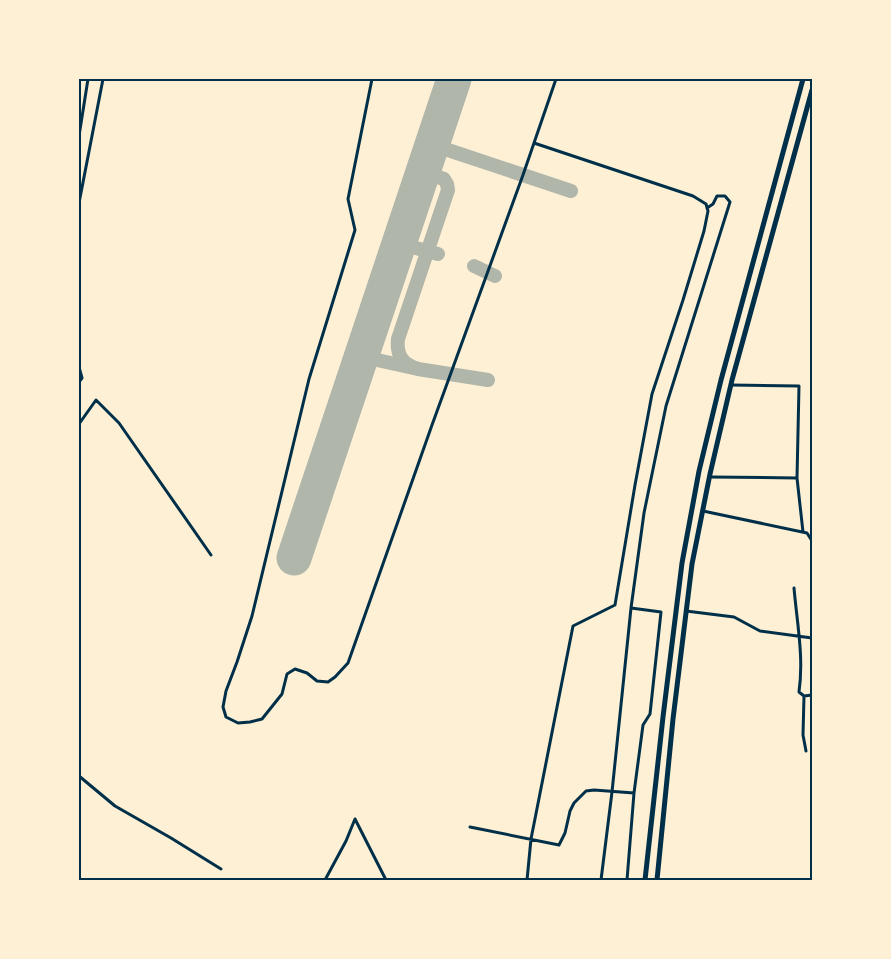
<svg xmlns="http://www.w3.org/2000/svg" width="891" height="959" font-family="'DejaVu Sans',sans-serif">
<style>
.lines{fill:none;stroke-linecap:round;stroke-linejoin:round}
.taxiway{stroke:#b1b6ab;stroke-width:14}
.runway{stroke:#b1b6ab;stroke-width:35}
.minor{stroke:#003049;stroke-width:3}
.trunk{stroke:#003049;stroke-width:5}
.neatline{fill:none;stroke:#003049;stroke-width:2}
</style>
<rect width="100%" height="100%" fill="#fdf0d5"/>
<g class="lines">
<path class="taxiway" d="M 436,132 C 435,139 435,144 442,148 L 571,191
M 427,157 C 431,150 433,147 442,148
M 401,236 L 405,245 L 438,254
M 395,256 L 399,248 L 405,245
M 474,266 L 495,276
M 363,350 L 365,355 L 368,358 L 418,369 L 488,380
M 357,367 L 364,360 L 370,359
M 418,369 C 403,364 396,356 398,339 L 448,190 L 447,184 L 444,179 L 423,172"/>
<path class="runway" d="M 294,558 L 454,79"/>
<path class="minor" d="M 372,79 L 348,199 L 355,230 L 309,379 L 252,616 L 237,662 L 226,691 L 223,707 L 226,717 L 238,723 L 250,722 L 262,719 L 282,694 L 287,674 L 295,669 L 307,673 L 317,681 L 328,682 L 335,677 L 348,663 L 432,425 L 523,175 L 556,79
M 79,136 L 88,79
M 79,203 L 103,79
M 79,367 L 82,378 L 79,382
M 731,385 L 799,386 L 797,478 L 803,532
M 79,424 L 96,400 L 119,423 L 211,555
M 710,477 L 797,478
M 703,511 L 807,533 L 812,541
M 794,588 C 797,623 804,657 799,692 L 804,696 L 803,735 L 806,751
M 686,611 L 734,617 L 760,631 L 812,638
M 804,696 L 812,695
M 79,776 L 115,806 L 171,838 L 221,869
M 634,793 L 643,725 L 650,714 L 661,612 L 631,608 L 644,513 L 666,406 L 730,202 L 725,196 L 717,196 L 713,204 L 707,208
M 470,827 L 559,845 L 565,833 L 570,811 L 574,803 L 586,791 L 594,790 L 634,793 L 627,880
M 325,880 L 346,841 L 355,819 L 386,880
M 527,880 L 531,839 L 573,626 L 615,605 L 635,485 L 652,394 L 683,300 L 704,231 L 708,211 L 706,204 L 693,196 L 534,143
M 601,880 L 612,792 L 631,608"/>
<path class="trunk" d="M 645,880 L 663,717 L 682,563 L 699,471 L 721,380 L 803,79
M 657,880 L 673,719 L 692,564 L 710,474 L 732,380 L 812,90"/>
</g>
<rect width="891" height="959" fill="none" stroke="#fdf0d5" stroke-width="160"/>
<rect x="80" y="80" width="731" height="799" class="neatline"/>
</svg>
